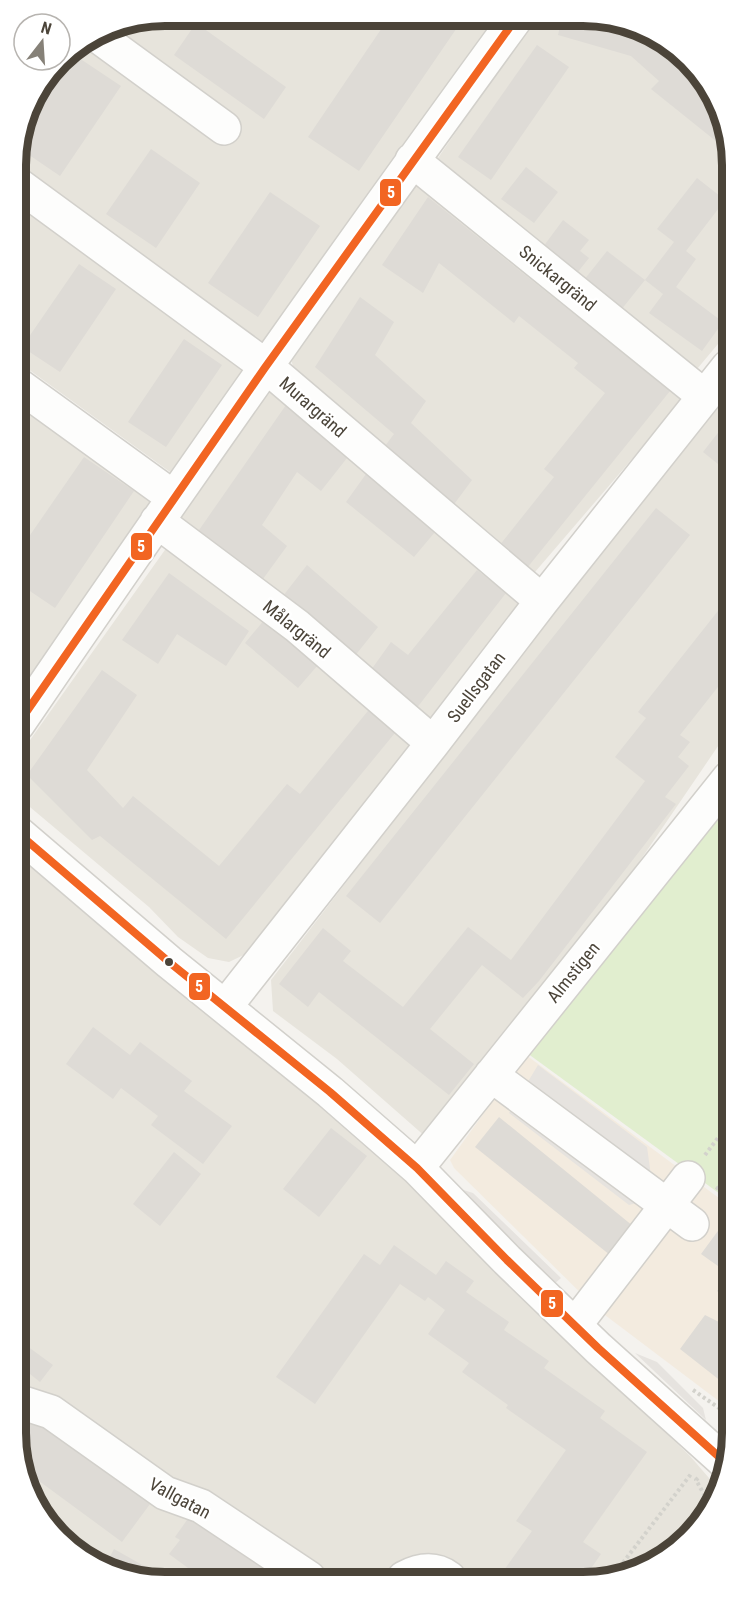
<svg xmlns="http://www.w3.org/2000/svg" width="747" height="1597" font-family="'Roboto Condensed',sans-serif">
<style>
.residential{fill:#e7e4dc}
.commercial{fill:#f3ebdf}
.green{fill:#e1eecf}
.parking{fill:#e6e3df}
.building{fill:#dedbd6}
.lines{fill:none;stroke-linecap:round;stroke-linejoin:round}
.minor-casing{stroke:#d2d0cb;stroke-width:36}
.path{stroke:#d3d2cc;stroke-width:4;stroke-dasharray:3 3;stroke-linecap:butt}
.minor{stroke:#fdfdfc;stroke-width:33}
.bus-1-casing{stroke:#fff;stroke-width:12}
.bus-1{stroke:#f26522;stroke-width:8}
.bus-dot{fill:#4b4439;stroke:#fff;stroke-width:2}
.labels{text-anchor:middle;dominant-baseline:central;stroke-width:5;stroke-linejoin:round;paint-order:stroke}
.street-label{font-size:18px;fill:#4b4439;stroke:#fff}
.rim{fill:none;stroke:#4b4439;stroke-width:8}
.line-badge{stroke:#fff;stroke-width:2}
.badge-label{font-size:16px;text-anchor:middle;font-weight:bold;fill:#fff}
</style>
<rect width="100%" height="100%" fill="#f4f2ee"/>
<path class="residential" d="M 165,15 L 506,17 L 177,477 L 17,361 L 16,146 L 31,98 L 66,52 L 108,26 Z
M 535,17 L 611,18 L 681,52 L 727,126 L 728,332 L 692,375 L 438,158 Z
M 416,182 L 686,396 L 529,579 L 295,373 L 290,356 Z
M 271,378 L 528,608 L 431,725 L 167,523 Z
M 728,396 L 729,730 L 584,943 L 427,1138 L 337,1059 L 273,1011 L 271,980 L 548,620 Z
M 17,402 L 155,503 L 18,702 Z
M 167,547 L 287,631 L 420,743 L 252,951 L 229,962 L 208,958 L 178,937 L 149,907 L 18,797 L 18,757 Z
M 18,854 L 219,1019 L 405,1177 L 483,1257 L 690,1456 L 709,1478 L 718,1494 L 695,1531 L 621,1577 L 136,1579 L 66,1545 L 20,1471 Z"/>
<path class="commercial" d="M 526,1055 L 731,1207 L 732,1411 L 597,1309 L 454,1168 L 450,1160 Z"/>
<path class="green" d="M 729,793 L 731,1202 L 527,1053 Z"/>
<path class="parking" d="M 538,1065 L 647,1147 L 651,1176 L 648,1200 L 629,1205 L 509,1113 Z
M 454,1187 L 473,1193 L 561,1278 L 553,1285 Z
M 635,1353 L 657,1362 L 703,1408 L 706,1420 Z"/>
<path class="building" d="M 390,16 L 460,17 L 463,19 L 359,171 L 308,137 Z
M 149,18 L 139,31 L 127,22 Z
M 562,18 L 611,18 L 681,52 L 727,126 L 727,150 L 651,89 L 659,81 L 631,56 L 558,35 Z
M 196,23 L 286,87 L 264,119 L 174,55 Z
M 537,45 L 569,67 L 491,180 L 458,157 Z
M 70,52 L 121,86 L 60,176 L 16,146 L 24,120 Z
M 151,149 L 200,183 L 156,248 L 106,214 Z
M 526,167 L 558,192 L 534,223 L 501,199 Z
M 697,178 L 725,200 L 686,251 L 696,259 L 676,287 L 723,322 L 702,351 L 649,313 L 663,294 L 645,280 L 621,310 L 584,280 L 607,251 L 645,280 L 674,242 L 657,229 Z
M 270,192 L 320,226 L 258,317 L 208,283 Z
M 428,197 L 670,391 L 527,568 L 499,546 L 554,477 L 544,469 L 605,393 L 574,368 L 578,363 L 519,316 L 514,323 L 439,263 L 423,293 L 382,265 Z
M 563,220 L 589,240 L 580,251 L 589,258 L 577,273 L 543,247 Z
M 79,264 L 116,289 L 60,372 L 22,347 Z
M 360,297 L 394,322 L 375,355 L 426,401 L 411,423 L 472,480 L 452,507 L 385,446 L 394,434 L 315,367 Z
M 184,339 L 222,365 L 166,447 L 128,422 Z
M 286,405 L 347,458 L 321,491 L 297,472 L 262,525 L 287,546 L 263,579 L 197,533 Z
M 728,420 L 728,472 L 703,452 Z
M 84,457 L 134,491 L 55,608 L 18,583 L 17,554 Z
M 366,474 L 435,532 L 414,557 L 346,502 Z
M 656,508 L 690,535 L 380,923 L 346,896 Z
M 307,565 L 378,627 L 354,657 L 283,596 Z
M 477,570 L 506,593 L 416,709 L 371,670 L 391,642 L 408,655 Z
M 169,573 L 249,631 L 226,666 L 177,634 L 158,664 L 122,640 Z
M 729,597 L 729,673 L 680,735 L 690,742 L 678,757 L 689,766 L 665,797 L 676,804 L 539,981 L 523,998 L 482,965 L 430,1029 L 474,1064 L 449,1095 L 319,992 L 308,1007 L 279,984 L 323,928 L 351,951 L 343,961 L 403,1007 L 468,927 L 511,960 L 645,781 L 615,757 L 646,718 L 638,712 Z
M 265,619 L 318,665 L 298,688 L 245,643 Z
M 102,670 L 137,695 L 87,770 L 123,808 L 133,796 L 219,866 L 287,784 L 300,794 L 372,706 L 399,728 L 226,939 L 100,836 L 92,840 L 27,775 Z
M 93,1027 L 130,1055 L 140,1042 L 192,1081 L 184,1091 L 232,1126 L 203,1164 L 151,1125 L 158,1116 L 121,1088 L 113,1099 L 66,1064 Z
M 499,1117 L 633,1226 L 610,1255 L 475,1147 Z
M 331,1128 L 367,1156 L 319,1217 L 283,1189 Z
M 174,1152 L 201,1174 L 160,1226 L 133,1204 Z
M 726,1220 L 731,1224 L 731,1262 L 725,1271 L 701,1254 Z
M 394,1245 L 436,1275 L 446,1261 L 474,1281 L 466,1292 L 509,1322 L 504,1330 L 549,1361 L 544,1368 L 605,1411 L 600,1418 L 647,1452 L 583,1542 L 601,1554 L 585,1577 L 499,1577 L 532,1531 L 516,1521 L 566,1450 L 506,1408 L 508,1405 L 462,1372 L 469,1363 L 428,1334 L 445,1310 L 428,1297 L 425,1301 L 400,1284 L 315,1404 L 276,1377 L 364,1254 L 380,1265 Z
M 731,1274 L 731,1302 L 717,1291 Z
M 705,1315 L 727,1326 L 731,1321 L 731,1389 L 680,1349 Z
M 27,1346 L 53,1365 L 40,1382 L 20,1366 L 20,1355 Z
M 34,1418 L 150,1504 L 122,1542 L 20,1467 L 20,1437 Z
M 194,1510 L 284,1578 L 203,1579 L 169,1554 L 180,1540 L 175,1537 Z
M 114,1549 L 153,1571 L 148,1579 L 136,1579 L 106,1564 Z"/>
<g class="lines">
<g class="minor-casing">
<path id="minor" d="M 95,34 L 224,128
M 412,160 L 704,396
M 16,183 L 267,367 L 542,601
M 17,384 L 173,497
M 157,521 L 297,626 L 433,743
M 18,724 C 180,486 347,250 517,17
M 18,833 L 169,962 L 330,1092 L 417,1168 L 507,1260 L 598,1348 L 727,1464
M 225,1007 L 433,743 L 542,601 L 728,367
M 491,1075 L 692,1224
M 417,1168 L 729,778
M 575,1325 L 688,1178
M 20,1402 L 51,1412 L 165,1493 L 201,1506 L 309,1578
M 404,1578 C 419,1570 434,1567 449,1578"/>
</g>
<path class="path" d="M 705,1155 L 730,1122
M 716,1187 L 731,1198
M 693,1390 L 732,1417
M 698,1478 L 696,1480 L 706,1498 L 708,1510
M 612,1577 L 691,1474"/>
<use href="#minor" class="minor"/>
<g class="bus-1-casing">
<path id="bus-1" d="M 18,724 L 264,369 L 517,17
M 18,833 L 169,962 L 330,1092 L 417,1168 L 507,1260 L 598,1348 L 727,1464"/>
</g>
<use href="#bus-1" class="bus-1"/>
</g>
<circle class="bus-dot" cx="169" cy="962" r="5"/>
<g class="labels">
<g class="street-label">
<text transform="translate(558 278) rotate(39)">Snickargränd</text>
<text transform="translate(313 407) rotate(41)">Murargränd</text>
<text transform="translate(297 629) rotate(39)">Målargränd</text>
<text transform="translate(476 687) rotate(-53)">Suellsgatan</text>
<text transform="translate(573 972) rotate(-51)">Almstigen</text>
<text transform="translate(180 1498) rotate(28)">Vallgatan</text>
</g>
</g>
<path d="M0 0H747V1597H0ZM165 26H583A139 139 0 0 1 722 165V1433A139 139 0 0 1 583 1572H165A139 139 0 0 1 26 1433V165A139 139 0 0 1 165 26Z" fill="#fff" fill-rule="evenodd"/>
<path class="rim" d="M165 26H583A139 139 0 0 1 722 165V1433A139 139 0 0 1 583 1572H165A139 139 0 0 1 26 1433V165A139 139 0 0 1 165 26Z"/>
<g class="line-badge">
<rect x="379" y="178" width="23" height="29" rx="6" fill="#f26522"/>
<rect x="130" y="532" width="23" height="29" rx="6" fill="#f26522"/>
<rect x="188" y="972" width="23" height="29" rx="6" fill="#f26522"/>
<rect x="540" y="1289" width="24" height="29" rx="6" fill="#f26522"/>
</g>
<g class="badge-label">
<text x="391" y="198">5</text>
<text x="141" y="552">5</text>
<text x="199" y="992">5</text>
<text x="552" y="1309">5</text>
</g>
<g transform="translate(42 42) rotate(17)"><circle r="28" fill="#ffffff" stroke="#b7b4b0" stroke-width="1.5"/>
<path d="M0-4.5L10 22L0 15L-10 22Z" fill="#868178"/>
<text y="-9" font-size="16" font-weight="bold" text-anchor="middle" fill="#4b4439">N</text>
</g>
</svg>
